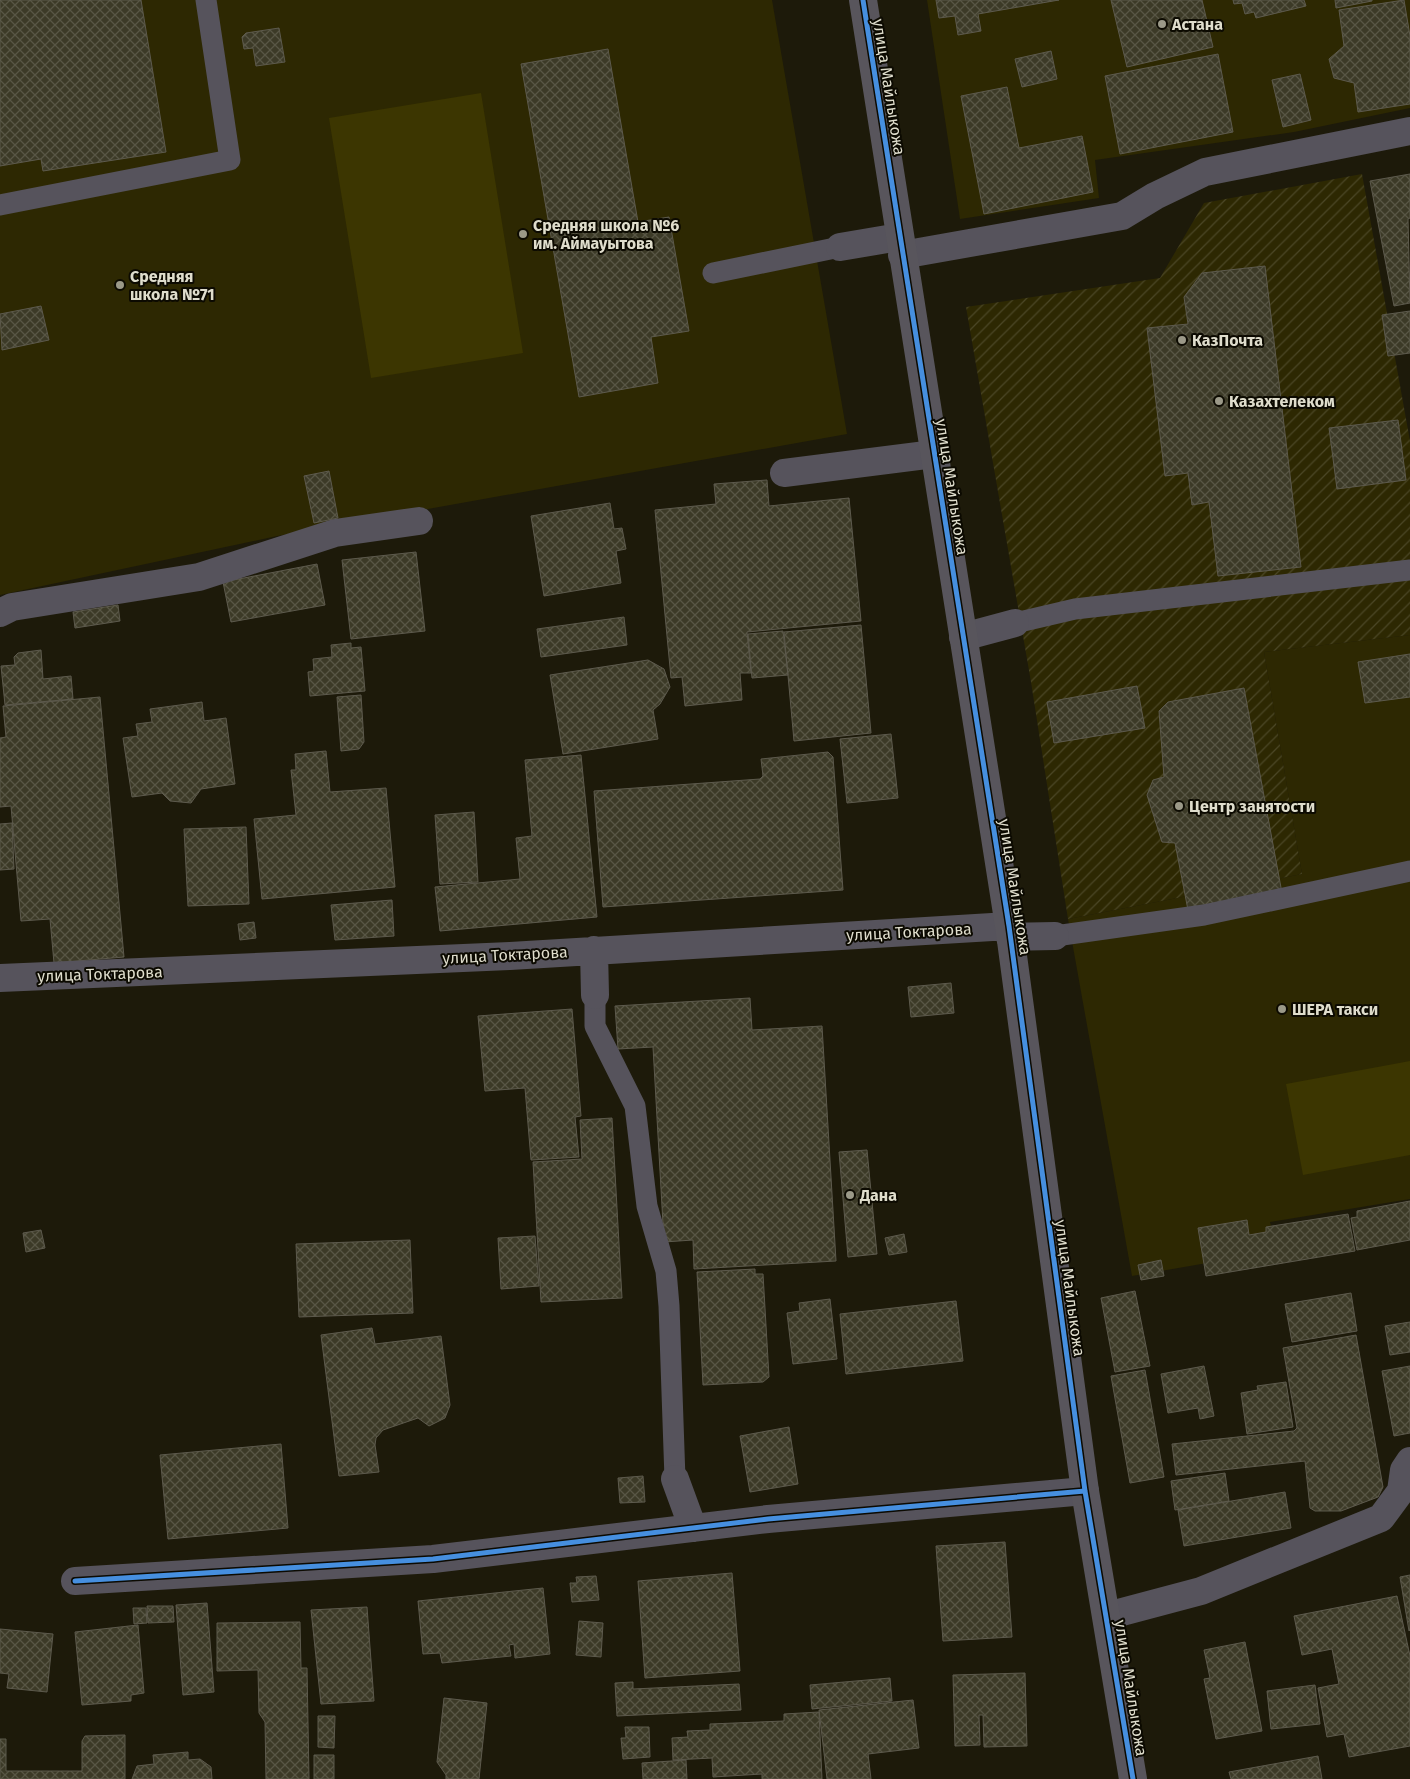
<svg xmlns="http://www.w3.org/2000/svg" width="1410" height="1779" font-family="'Fira Sans',sans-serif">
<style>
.built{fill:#2d2802}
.industrial{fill:url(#industrial-furrows)}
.grass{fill:#3c3601}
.building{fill:url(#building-cross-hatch);stroke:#5d5a4d}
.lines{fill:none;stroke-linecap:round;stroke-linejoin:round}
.lane{stroke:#56535c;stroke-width:21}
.street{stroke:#56535c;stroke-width:28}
.secondary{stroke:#58555c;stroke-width:28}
.cycleway-casing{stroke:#0c0a01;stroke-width:8}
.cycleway{stroke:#468fdf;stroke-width:5}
.poi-dot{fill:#9b9988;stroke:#0c0a01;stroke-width:2}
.labels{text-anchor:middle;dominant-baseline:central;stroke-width:4;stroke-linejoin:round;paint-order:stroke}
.poi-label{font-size:16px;font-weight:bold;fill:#dfddcc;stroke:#0c0a01;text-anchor:start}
.street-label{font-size:16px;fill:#dfddcc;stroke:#0c0a01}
</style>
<defs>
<pattern id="industrial-furrows" width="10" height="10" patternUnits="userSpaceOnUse" patternTransform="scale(1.25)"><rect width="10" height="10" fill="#2d2802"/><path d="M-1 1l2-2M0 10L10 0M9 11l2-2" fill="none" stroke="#4b4726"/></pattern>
<pattern id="building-cross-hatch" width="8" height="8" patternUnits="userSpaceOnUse" patternTransform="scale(1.25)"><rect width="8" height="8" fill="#3c3a27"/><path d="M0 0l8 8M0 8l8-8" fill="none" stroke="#585645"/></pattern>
</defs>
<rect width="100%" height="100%" fill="#1d1a0a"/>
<path class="built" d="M 0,0 L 772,0 L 847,434 L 277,536 L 0,595 Z
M 927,0 L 1410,0 L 1410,108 L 1294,132 L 1095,160 L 1099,198 L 960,219 Z
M 1410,635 L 1410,1199 L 1270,1222 L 1277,1251 L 1132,1276 L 1068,919 L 1302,874 L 1264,652 Z"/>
<path class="industrial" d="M 1362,174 L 1410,441 L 1410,635 L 1264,652 L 1302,874 L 1068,919 L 1031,682 L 966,307 L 1160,278 L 1204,203 Z"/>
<path class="grass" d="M 481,93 L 523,353 L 371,378 L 329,118 Z
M 1410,1061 L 1410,1155 L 1303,1175 L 1286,1084 Z"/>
<path class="building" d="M 0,0 L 141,0 L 166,152 L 43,171 L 41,159 L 0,166 Z
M 936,0 L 1059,0 L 978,14 L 981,31 L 958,35 L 955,16 L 939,18 Z
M 1111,0 L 1202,0 L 1213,47 L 1127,67 Z
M 1233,0 L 1304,0 L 1306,6 L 1256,18 L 1254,12 L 1245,14 L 1242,3 L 1234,4 Z
M 1335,0 L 1372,0 L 1372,1 L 1336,8 Z
M 1404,0 L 1410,36 L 1410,104 L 1358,112 L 1354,83 L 1334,78 L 1329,59 L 1344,46 L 1339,10 Z
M 279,28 L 285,62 L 256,66 L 253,48 L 244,49 L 242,37 L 246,33 Z
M 608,49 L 638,222 L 669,217 L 689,331 L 651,337 L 658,383 L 579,397 L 521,64 Z
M 1051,51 L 1057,79 L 1022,87 L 1015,59 Z
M 1218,54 L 1233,132 L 1120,154 L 1105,76 Z
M 1300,74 L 1311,120 L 1283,127 L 1272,80 Z
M 1007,87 L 1019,148 L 1082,136 L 1093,192 L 984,214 L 961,96 Z
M 1410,174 L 1410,218 L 1408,219 L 1410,303 L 1394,306 L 1370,181 Z
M 1265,266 L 1301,567 L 1218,576 L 1209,502 L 1192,505 L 1188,473 L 1165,476 L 1147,328 L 1188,324 L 1184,297 L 1202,273 Z
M 41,306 L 49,340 L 2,350 L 0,314 Z
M 1410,311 L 1410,353 L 1388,356 L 1382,315 Z
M 1398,420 L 1406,480 L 1337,489 L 1329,428 Z
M 329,471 L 338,518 L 314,523 L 304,476 Z
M 767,480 L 769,506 L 849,498 L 861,621 L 747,632 L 751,673 L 740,673 L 742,700 L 685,706 L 682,677 L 671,678 L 655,510 L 716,504 L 714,484 Z
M 610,503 L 614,529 L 622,528 L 626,549 L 616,551 L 621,583 L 544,596 L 531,516 Z
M 416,552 L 425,631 L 351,639 L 342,560 Z
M 317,564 L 325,605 L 231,622 L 223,582 Z
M 118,605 L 120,621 L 75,628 L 73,612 Z
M 624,617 L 627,645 L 541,657 L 537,629 Z
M 861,625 L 871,733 L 794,741 L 784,632 Z
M 783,631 L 788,675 L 752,678 L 748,634 Z
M 351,643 L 351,648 L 361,647 L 365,691 L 310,696 L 308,672 L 314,671 L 313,659 L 332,657 L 331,645 Z
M 41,650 L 43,679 L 71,676 L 73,699 L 5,705 L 1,666 L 15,665 L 14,657 L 18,653 Z
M 1410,654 L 1410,697 L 1365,703 L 1358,662 Z
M 648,660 L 664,669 L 670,687 L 660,704 L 653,710 L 658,739 L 563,754 L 550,675 Z
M 1137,686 L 1145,728 L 1054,743 L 1047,702 Z
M 1244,688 L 1282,893 L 1188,910 L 1175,843 L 1162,842 L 1147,795 L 1153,780 L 1164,777 L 1159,711 L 1168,702 Z
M 361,695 L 364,742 L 359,749 L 341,751 L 337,697 Z
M 100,697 L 124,957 L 54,963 L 50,919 L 21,921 L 11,806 L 0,807 L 0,738 L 6,737 L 3,706 Z
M 202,702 L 204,721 L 226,718 L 235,784 L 201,789 L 191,803 L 170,801 L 162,793 L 132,797 L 123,738 L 138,736 L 136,724 L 152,722 L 150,709 Z
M 891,734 L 898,798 L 847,803 L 840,739 Z
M 326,751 L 330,792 L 386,788 L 395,887 L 262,899 L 254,819 L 296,815 L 291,770 L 296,770 L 295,754 Z
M 828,752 L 833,757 L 843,890 L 603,907 L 594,791 L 760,779 L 763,776 L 761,759 Z
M 581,755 L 597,917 L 440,931 L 435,887 L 520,879 L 516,838 L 532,836 L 525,760 Z
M 474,812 L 478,882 L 440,884 L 435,815 Z
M 12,823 L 14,869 L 0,870 L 0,824 Z
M 246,827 L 249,904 L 188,906 L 184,829 Z
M 392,900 L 394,936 L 335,940 L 331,905 Z
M 254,922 L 256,938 L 240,940 L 238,924 Z
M 951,983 L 954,1013 L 911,1017 L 908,987 Z
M 750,998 L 752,1030 L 822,1026 L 836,1261 L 694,1269 L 693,1240 L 664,1242 L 653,1047 L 618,1049 L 615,1006 Z
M 572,1009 L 581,1116 L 575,1117 L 579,1157 L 531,1160 L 525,1088 L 485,1091 L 478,1016 Z
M 612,1118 L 622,1298 L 541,1302 L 533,1162 L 582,1159 L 580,1120 Z
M 867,1150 L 877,1254 L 848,1257 L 839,1152 Z
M 1410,1201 L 1410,1240 L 1357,1250 L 1351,1218 L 1357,1217 L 1357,1211 Z
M 1348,1214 L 1355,1251 L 1206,1276 L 1198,1228 L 1247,1220 L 1249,1235 L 1266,1232 L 1266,1227 Z
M 41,1230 L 45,1248 L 26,1252 L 23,1233 Z
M 904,1234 L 907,1252 L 889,1255 L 885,1238 Z
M 535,1236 L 539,1286 L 501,1289 L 498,1238 Z
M 410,1240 L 413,1313 L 299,1317 L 296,1244 Z
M 1161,1260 L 1164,1276 L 1141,1280 L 1138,1265 Z
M 755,1269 L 755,1274 L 763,1274 L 769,1377 L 763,1382 L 703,1385 L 697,1272 Z
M 1135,1291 L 1150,1366 L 1115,1372 L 1101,1298 Z
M 1351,1293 L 1357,1331 L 1292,1342 L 1285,1304 Z
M 830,1299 L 837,1359 L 793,1364 L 787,1313 L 800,1311 L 799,1303 Z
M 956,1301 L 963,1361 L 846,1374 L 840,1314 Z
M 1410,1322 L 1410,1352 L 1390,1355 L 1385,1326 Z
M 372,1328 L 375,1344 L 441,1336 L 450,1405 L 445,1418 L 429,1426 L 418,1418 L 383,1430 L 376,1438 L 375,1445 L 379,1472 L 339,1476 L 321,1335 Z
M 1356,1335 L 1383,1487 L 1378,1497 L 1341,1511 L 1315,1511 L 1310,1508 L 1305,1461 L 1176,1475 L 1172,1444 L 1294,1431 L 1297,1428 L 1283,1348 Z
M 1204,1366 L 1214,1416 L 1200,1419 L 1198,1408 L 1168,1413 L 1161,1374 Z
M 1410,1366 L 1410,1433 L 1394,1436 L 1382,1371 Z
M 1145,1370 L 1164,1477 L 1130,1483 L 1111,1376 Z
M 1286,1382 L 1293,1427 L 1247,1434 L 1241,1393 L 1258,1390 L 1257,1386 Z
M 789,1427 L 798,1484 L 750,1492 L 740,1436 Z
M 281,1444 L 288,1528 L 168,1539 L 160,1455 Z
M 1225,1473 L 1229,1501 L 1175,1510 L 1171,1481 Z
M 643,1476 L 645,1502 L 620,1503 L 618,1478 Z
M 1285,1492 L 1291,1528 L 1184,1546 L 1178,1510 Z
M 1005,1542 L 1012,1637 L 943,1641 L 936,1546 Z
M 732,1573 L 740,1671 L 645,1678 L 638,1581 Z
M 1410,1575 L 1410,1630 L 1409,1631 L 1400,1577 Z
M 596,1576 L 599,1600 L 572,1602 L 570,1583 L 577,1583 L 576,1577 Z
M 543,1588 L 550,1654 L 515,1658 L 514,1644 L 509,1645 L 511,1656 L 442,1663 L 440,1653 L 423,1654 L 418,1601 Z
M 1397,1596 L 1410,1656 L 1410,1746 L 1349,1757 L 1344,1734 L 1327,1737 L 1318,1688 L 1339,1684 L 1332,1649 L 1302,1655 L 1294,1616 Z
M 207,1603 L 214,1692 L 183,1695 L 176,1605 Z
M 147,1606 L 173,1606 L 174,1622 L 148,1623 Z
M 367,1607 L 374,1701 L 321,1704 L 311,1610 Z
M 133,1608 L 146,1608 L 147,1623 L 134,1624 Z
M 579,1621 L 603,1623 L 601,1657 L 576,1655 Z
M 300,1622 L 301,1668 L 307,1668 L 309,1779 L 266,1779 L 265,1722 L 259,1713 L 258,1670 L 217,1671 L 217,1623 Z
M 138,1625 L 144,1693 L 131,1695 L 131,1701 L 82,1705 L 75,1632 Z
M 0,1629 L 53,1634 L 47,1692 L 7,1688 L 9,1674 L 0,1673 Z
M 1245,1642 L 1262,1731 L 1216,1739 L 1204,1679 L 1210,1678 L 1204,1650 Z
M 1025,1673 L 1027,1746 L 984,1747 L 983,1715 L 979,1715 L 980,1745 L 955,1746 L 953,1675 Z
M 890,1678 L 892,1701 L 812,1709 L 810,1685 Z
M 633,1682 L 633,1689 L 739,1684 L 741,1710 L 617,1716 L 615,1683 Z
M 1315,1685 L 1320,1724 L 1271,1729 L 1267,1691 Z
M 444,1698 L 487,1703 L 479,1779 L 446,1779 L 446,1775 L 437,1762 Z
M 913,1700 L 919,1748 L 868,1754 L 871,1779 L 827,1779 L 819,1710 Z
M 819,1712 L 822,1779 L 762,1779 L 762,1774 L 713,1777 L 712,1758 L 673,1760 L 672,1738 L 688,1737 L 687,1731 L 710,1730 L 710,1724 L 784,1721 L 784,1714 Z
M 318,1716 L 335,1716 L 334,1748 L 318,1747 Z
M 625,1727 L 649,1727 L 650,1757 L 623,1759 L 621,1738 L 626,1738 Z
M 125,1735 L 125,1779 L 0,1779 L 0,1739 L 6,1739 L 6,1771 L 82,1771 L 82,1741 L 85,1736 Z
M 188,1752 L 188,1760 L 200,1759 L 211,1767 L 212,1779 L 132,1779 L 137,1766 L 154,1764 L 153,1755 Z
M 314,1755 L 334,1755 L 334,1779 L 314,1779 Z
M 1318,1756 L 1322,1779 L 1231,1779 L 1229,1772 Z
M 686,1760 L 687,1779 L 643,1779 L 642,1763 Z"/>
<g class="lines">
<path class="lane" d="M 0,205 L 230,160 L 206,0
M 713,273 L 840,247
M 1015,623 L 1075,609 L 1410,570
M 1055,936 L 1204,915 L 1410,871
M 595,995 L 595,1026 L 635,1106 L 647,1206 L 666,1271 L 669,1306 L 675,1479"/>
<path class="street" d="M 840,247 L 899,237
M 902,255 L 1122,216 L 1155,196 L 1205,172 L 1410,131
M 784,473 L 934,454
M 0,613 L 12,607 L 199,577 L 335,533 L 419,521
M 963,637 L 1015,623
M 1010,937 L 1055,936
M 594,950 L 595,995
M 0,978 L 510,956 L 1009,926
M 675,1479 L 693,1528
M 75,1581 L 433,1559 L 768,1519 L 1085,1491
M 1107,1616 L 1201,1591 L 1381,1518 L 1401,1491 L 1404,1470 L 1410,1461"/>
<path class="secondary" d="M 863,0 L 1009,926 L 1085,1491 L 1133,1779"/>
<g class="cycleway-casing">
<path id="cycleway" d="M 863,0 L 1009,926 L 1085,1491 L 1133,1779
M 75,1581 L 433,1559 L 768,1519 L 1085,1491"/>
</g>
<use href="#cycleway" class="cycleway"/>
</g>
<g class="poi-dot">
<circle cx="1162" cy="24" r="5"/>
<circle cx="523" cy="234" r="5"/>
<circle cx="120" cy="285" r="5"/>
<circle cx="1182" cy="340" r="5"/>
<circle cx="1219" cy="401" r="5"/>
<circle cx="1179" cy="806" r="5"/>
<circle cx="1282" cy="1009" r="5"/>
<circle cx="850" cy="1195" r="5"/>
</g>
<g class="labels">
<g class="poi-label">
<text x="1172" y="24">Астана</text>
<text x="533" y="225">Средняя школа №6<tspan x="533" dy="18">им. Аймауытова</tspan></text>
<text x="130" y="276">Средняя<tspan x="130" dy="18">школа №71</tspan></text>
<text x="1192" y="340">КазПочта</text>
<text x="1229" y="401">Казахтелеком</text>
<text x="1189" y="806">Центр занятости</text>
<text x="1292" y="1009">ШЕРА такси</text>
<text x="860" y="1195">Дана</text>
</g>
<g class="street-label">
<text transform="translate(889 87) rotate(81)">улица Майлыкожа</text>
<text transform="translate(952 487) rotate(81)">улица Майлыкожа</text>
<text transform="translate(1015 887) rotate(81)">улица Майлыкожа</text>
<text transform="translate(909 932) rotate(-3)">улица Токтарова</text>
<text transform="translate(505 955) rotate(-3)">улица Токтарова</text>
<text transform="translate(100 974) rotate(-2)">улица Токтарова</text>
<text transform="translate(1070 1288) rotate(82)">улица Майлыкожа</text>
<text transform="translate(1131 1688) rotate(81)">улица Майлыкожа</text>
</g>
</g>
</svg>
